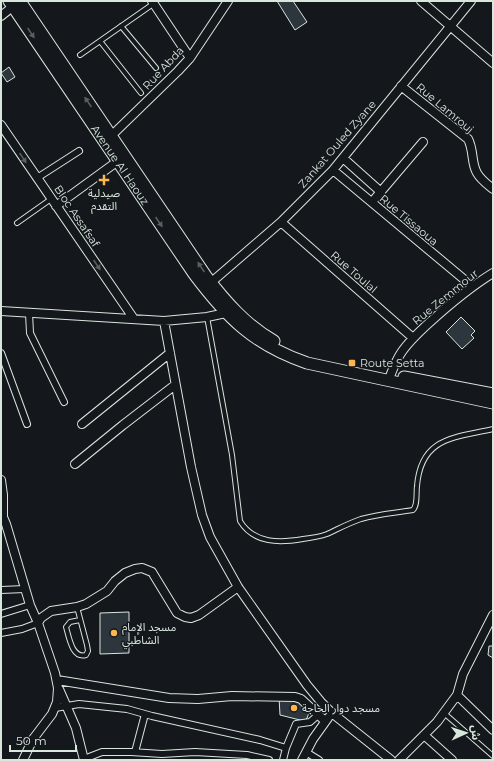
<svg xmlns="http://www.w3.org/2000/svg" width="494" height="761" font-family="Montserrat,'Noto Sans Arabic',sans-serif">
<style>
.building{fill:#2c363c;stroke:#d8e6dc}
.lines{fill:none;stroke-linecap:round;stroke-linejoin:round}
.service-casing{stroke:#d8e6dc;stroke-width:6}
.pedestrian-casing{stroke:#d8e6dc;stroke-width:8}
.minor-casing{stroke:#d8e6dc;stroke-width:10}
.secondary-casing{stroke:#d8e6dc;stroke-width:13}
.service{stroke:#14181c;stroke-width:4}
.pedestrian{stroke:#14181c;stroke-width:6}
.minor{stroke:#14181c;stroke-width:8}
.secondary{stroke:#14181c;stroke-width:11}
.oneway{fill:#59605f}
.poi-dot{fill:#ffb74d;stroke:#14181c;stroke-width:1.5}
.labels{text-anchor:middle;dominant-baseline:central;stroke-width:3;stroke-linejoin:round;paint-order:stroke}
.street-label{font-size:11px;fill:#d8e6dc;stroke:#14181c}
.poi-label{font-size:11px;fill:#d8e6dc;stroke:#14181c;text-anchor:start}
</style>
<rect width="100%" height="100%" fill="#14181c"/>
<path class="building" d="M 277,1 L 293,1 L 307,22 L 295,30 Z
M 9,67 L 15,77 L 7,82 L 1,73 Z
M 461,317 L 475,331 L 471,335 L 474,338 L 462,349 L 446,332 Z
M 129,612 L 129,653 L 100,654 L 100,613 Z
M 489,646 L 493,646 L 493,658 L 488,655 Z
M 279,697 L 298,698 L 310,710 L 307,718 L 304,721 L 280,715 Z"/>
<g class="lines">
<g class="service-casing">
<path id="service" d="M 121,26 L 156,68
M 100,41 L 141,93
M 80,55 L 153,4
M 17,223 L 51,199
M 207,317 L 232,455 L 240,521 C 254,544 280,543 303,539 C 311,538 319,537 327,534 C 338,529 349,523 361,519 C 378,514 395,513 413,510 C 418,505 416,493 417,486 C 421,437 454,438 493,429
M 77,607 L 87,645 L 88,651 L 86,655 C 72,659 69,637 66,627 L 70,622 L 80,620
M 444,713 L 493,756"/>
</g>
<g class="pedestrian-casing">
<path id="pedestrian" d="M 37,178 L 79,151
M 29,313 L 30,333 L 64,402
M 1,353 L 27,424
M 1,590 L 25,589
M 1,614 L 30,605
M 1,633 L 22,629 L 38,623
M 55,708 L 79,704 L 127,709 L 152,716 L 260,740 L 286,748 L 296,724 L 310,722 L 318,715
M 135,752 L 145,714
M 306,752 L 319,760
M 84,759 L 102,752 L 131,752 L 162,754 L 195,752 L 247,755 L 269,760
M 283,760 L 286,748"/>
</g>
<g class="minor-casing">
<path id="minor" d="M 152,1 L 190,58
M 421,1 L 493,63
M 1,16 L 16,4
M 401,86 L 468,139 C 474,150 471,163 477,173 C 481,180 487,184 493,189
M 1,125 L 134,319
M 108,139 L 178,71 L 190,58 L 228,1
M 343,158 L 381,192
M 333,170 L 472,286
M 372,202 L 423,142
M 56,206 L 122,158
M 281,222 L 413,338
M 207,286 L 281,222 L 333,170 L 471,1
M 1,311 L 164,321 L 207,317 L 226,313
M 164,321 L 191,467 L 202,515 L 210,537 L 238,587 L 307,685 L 321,702 L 332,713 L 391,760
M 388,381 C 392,372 395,362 401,353 C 409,341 419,332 430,322 C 450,304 470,287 493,273
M 82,424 L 170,353
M 75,464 L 123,425 L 175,385
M 1,480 L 3,495 L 3,517 L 6,524 L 30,605 L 38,623 L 55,673 L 58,688 L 57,702 L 52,714 L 33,739 L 23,760
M 38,623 L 41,618 L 51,611 L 77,607 L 86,604 L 107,591 L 115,581 L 125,573 L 135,569 L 142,568 L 152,572 L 177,613 L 185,617 L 191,618 L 199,615 L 238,587
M 57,680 L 169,698 L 198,699 L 232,696 L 295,697 L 301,699 L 325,721
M 59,689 L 76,728 L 84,760
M 457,695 L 493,730
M 424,735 L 452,760
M 302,760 L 313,739 L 328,718
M 399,760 L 437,722 L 457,695 L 463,674 L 493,615"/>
</g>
<g class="secondary-casing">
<g id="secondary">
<path id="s1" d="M 9,1 L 194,274 C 227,318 254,345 307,363 L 493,403"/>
<path d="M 20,1 L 206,276 C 226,302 246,325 274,341"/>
<path d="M 404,377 L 493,394"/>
</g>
</g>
<use href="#service" class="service"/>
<use href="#pedestrian" class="pedestrian"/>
<use href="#minor" class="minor"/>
<use href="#secondary" class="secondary"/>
</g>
<defs><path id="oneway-solid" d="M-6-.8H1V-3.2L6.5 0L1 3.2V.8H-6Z"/></defs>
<g class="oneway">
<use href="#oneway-solid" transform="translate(31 33) rotate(56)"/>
<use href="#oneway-solid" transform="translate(88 102) rotate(-124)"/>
<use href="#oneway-solid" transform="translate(23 158) rotate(56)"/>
<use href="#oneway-solid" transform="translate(159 222) rotate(56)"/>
<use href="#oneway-solid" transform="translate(97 265) rotate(56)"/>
<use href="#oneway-solid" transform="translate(201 267) rotate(-124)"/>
</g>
<g class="poi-dot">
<path d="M102 174h4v4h4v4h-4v4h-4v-4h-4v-4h4z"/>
<rect x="348" y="359" width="8" height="8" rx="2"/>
<circle cx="114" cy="633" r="4"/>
<circle cx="294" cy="708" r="4"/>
</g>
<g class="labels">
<g class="street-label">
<text transform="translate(163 68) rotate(-47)">Rue Abda</text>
<text transform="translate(445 108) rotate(40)">Rue Lamrouj</text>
<text transform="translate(337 144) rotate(-49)">Zankat Ouled Zyane</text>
<text stroke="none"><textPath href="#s1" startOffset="198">Avenue Al Haouz</textPath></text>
<text transform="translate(77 216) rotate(56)">Bloc Assafsaf</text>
<text transform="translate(409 220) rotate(40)">Rue Tissaoua</text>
<text transform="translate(354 272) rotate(41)">Rue Toulal</text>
<text transform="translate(445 297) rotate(-39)">Rue Zemmour</text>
</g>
<g class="poi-label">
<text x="104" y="193" text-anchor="middle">صيدلية<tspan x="104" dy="13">التقدم</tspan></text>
<text x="360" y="363">Route Setta</text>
<text x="122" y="627">مسجد الإمام<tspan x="122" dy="13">الشاطبي</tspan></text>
<text x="302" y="708">مسجد دوار الحاجة</text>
</g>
</g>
<rect width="494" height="761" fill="none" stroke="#d8e6dc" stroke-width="4"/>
<g transform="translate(466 733) rotate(87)" stroke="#14181c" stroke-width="3" paint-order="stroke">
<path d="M0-3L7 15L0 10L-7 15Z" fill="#d8e6dc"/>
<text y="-6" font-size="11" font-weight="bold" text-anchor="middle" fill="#d8e6dc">ش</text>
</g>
<path d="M10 745v6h66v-6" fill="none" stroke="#d8e6dc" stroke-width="2"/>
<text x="16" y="745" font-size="12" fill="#d8e6dc" stroke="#14181c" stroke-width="3" paint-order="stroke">50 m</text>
</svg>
